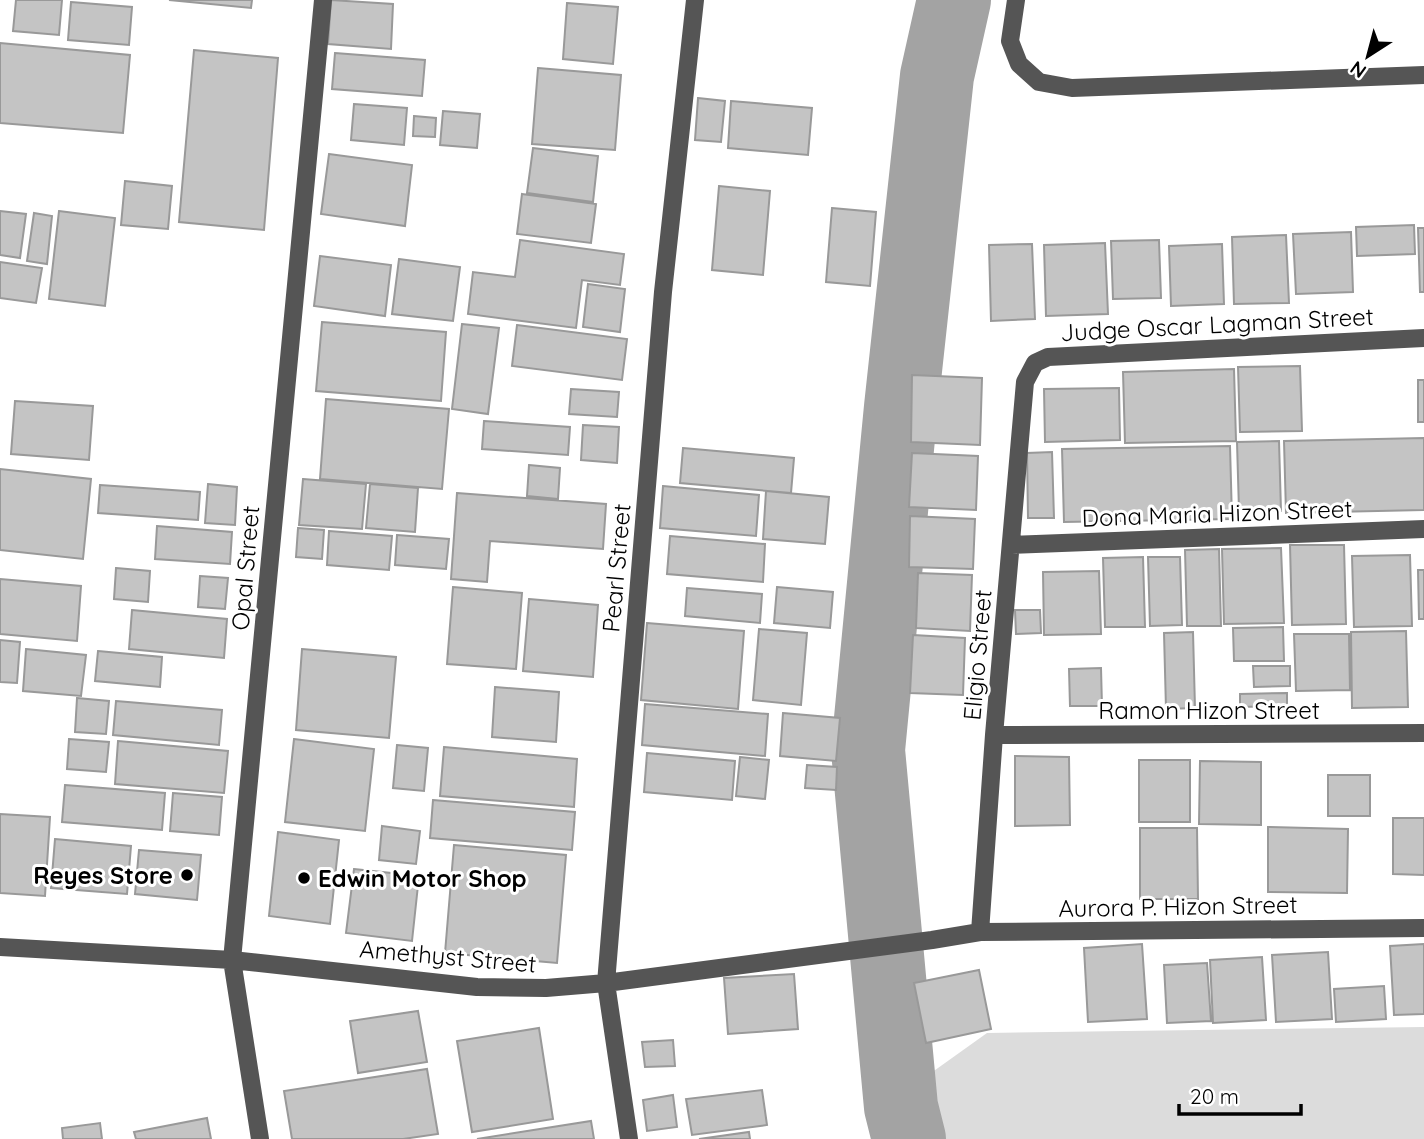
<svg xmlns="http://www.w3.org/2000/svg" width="1424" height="1139" font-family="Quicksand,sans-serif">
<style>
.green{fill:#dcdcdc}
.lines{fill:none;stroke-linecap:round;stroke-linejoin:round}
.river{stroke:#a3a3a3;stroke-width:74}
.building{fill:#c4c4c4;stroke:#999;stroke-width:2}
.minor{stroke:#555;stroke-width:18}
.poi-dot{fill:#000;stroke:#fff;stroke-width:2.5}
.labels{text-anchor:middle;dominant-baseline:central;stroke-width:6;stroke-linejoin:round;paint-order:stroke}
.street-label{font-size:24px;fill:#000;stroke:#fff}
.poi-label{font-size:24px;font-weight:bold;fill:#000;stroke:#fff;text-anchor:end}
</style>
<rect width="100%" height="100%" fill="#fff"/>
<path class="green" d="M 1424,1027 L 1424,1139 L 922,1139 L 910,1088 L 987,1033 Z"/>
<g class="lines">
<path class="river" d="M 909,1139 L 901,1107 L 868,750 L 901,407 L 937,76 L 954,0"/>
</g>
<path class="building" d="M 16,0 L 62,0 L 59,35 L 13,31 Z
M 169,0 L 252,0 L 251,8 Z
M 331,0 L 393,4 L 391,49 L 328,44 Z
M 71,2 L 132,7 L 129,45 L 68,40 Z
M 567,3 L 618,7 L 613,64 L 563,59 Z
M 0,43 L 130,55 L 123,133 L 0,123 Z
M 194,50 L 278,58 L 264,230 L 179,222 Z
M 335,53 L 425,60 L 422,96 L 332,89 Z
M 538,68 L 621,75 L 615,150 L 532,144 Z
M 698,98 L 725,101 L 721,142 L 695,140 Z
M 731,101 L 812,108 L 808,155 L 728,148 Z
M 354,104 L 407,108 L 404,145 L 351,140 Z
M 443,111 L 480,114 L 477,148 L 440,145 Z
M 414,116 L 436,118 L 435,137 L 413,136 Z
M 533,148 L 598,156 L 593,202 L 527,193 Z
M 329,154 L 412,165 L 405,226 L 321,214 Z
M 125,181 L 172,186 L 168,229 L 121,225 Z
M 719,186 L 770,191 L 763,275 L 712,270 Z
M 522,194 L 596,204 L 591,243 L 517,234 Z
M 832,208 L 876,212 L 870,286 L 826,282 Z
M 0,211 L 26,214 L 20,258 L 0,255 Z
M 59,211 L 115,218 L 105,306 L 49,299 Z
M 34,213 L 52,216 L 47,264 L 27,261 Z
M 1414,225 L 1415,254 L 1357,256 L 1356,227 Z
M 1418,228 L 1424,228 L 1424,292 L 1420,292 Z
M 1351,232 L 1353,292 L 1296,294 L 1293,234 Z
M 1286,235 L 1289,303 L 1234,304 L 1232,237 Z
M 520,240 L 624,254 L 620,285 L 582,280 L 576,328 L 468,314 L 473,272 L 515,277 Z
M 1159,240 L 1161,298 L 1113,299 L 1111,241 Z
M 1105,243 L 1108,314 L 1046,316 L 1044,245 Z
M 1032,244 L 1035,319 L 991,321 L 989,245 Z
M 1222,244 L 1224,304 L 1171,306 L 1169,246 Z
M 320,256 L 391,265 L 385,316 L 314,306 Z
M 399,259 L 460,267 L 453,321 L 392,314 Z
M 0,262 L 42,268 L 36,303 L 0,298 Z
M 588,284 L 625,289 L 620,332 L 583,327 Z
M 322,322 L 446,332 L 441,401 L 316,391 Z
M 462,324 L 499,328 L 488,414 L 452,409 Z
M 517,325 L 627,339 L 622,380 L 512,366 Z
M 1300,366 L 1302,431 L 1240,432 L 1238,367 Z
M 1234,369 L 1236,441 L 1125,443 L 1123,372 Z
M 912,375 L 982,378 L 980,445 L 911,442 Z
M 1418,380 L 1424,380 L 1424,422 L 1418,422 Z
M 1119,388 L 1120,440 L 1045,442 L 1044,389 Z
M 571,389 L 619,392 L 617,417 L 569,414 Z
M 326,399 L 449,409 L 442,489 L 320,479 Z
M 15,401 L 93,406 L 89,460 L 11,454 Z
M 484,421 L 570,427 L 568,455 L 482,449 Z
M 583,425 L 619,427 L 617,463 L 581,460 Z
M 1424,438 L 1424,510 L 1286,513 L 1284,441 Z
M 1279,441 L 1281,511 L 1239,511 L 1237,442 Z
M 1230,446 L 1232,519 L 1064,522 L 1062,449 Z
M 683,448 L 794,458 L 791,493 L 680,483 Z
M 1052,452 L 1054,518 L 1028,518 L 1027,453 Z
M 912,453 L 978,456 L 976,510 L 909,507 Z
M 529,465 L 560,468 L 558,499 L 527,496 Z
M 0,469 L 91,479 L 83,559 L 0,550 Z
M 303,479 L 366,484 L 362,529 L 299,525 Z
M 208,484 L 237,487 L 235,525 L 205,523 Z
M 370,484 L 418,488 L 415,532 L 366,528 Z
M 100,485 L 200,492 L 198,520 L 98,513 Z
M 663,486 L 759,495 L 756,536 L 660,528 Z
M 766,491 L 829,497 L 825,544 L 763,539 Z
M 457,493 L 606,504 L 603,549 L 490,541 L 487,582 L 451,579 Z
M 910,516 L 975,519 L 973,569 L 909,567 Z
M 157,526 L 232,532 L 230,564 L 155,559 Z
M 298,528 L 324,530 L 322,559 L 296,557 Z
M 329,531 L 392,536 L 389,570 L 327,565 Z
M 397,535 L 449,539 L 446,569 L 395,565 Z
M 670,536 L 765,544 L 763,582 L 667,574 Z
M 1290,545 L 1344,545 L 1346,624 L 1292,625 Z
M 1281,548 L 1284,623 L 1224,624 L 1222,549 Z
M 1219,549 L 1221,626 L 1187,626 L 1185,550 Z
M 1410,555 L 1412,626 L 1354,627 L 1352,556 Z
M 1143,557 L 1145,627 L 1105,627 L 1103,558 Z
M 1148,557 L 1180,557 L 1182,625 L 1150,626 Z
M 116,568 L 150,571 L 148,602 L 114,599 Z
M 1418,570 L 1424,570 L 1424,619 L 1419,619 Z
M 1099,571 L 1101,634 L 1044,635 L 1043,572 Z
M 918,573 L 972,575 L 970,631 L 916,628 Z
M 200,576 L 228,578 L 225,609 L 198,607 Z
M 0,579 L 81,586 L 77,641 L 0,634 Z
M 453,587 L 522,593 L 516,669 L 447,664 Z
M 777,587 L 833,592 L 830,628 L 774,623 Z
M 687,588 L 762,594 L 760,623 L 685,616 Z
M 529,599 L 598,605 L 593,677 L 523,671 Z
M 132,610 L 227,619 L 224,658 L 129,649 Z
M 1015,610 L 1040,610 L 1041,633 L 1016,634 Z
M 647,623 L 744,631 L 738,709 L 641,700 Z
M 1283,627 L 1284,661 L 1234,661 L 1233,628 Z
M 759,629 L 807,633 L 801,705 L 753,700 Z
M 1406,631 L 1408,707 L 1352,708 L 1351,632 Z
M 1193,632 L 1195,708 L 1166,709 L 1164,633 Z
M 1294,634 L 1349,634 L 1350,690 L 1296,691 Z
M 913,635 L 965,638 L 963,695 L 910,693 Z
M 0,640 L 20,642 L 17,683 L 0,682 Z
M 26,649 L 86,655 L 81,696 L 23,691 Z
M 302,649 L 396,657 L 389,738 L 296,730 Z
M 98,651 L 162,657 L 160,687 L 95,681 Z
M 1253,666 L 1290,666 L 1290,686 L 1254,687 Z
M 1101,668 L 1102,706 L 1070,706 L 1069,669 Z
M 495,687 L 559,692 L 556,742 L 492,737 Z
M 1287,693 L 1287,706 L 1240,707 L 1240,694 Z
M 77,698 L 109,701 L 106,734 L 75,732 Z
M 116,701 L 222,710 L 219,745 L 113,735 Z
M 645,704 L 768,714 L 765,756 L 642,745 Z
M 783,713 L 840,718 L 836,761 L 780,756 Z
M 69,739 L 109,742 L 106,772 L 67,769 Z
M 294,739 L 374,749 L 365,831 L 285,822 Z
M 118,741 L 228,751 L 224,793 L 115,784 Z
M 397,745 L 428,748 L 424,791 L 393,788 Z
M 444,747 L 577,759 L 574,807 L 440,796 Z
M 647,753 L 735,761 L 732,800 L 644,792 Z
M 1015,756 L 1069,757 L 1070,825 L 1015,826 Z
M 740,757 L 769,760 L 765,799 L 736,796 Z
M 1139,760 L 1190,760 L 1190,822 L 1139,822 Z
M 1200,761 L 1261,762 L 1261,825 L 1199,824 Z
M 807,765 L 837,767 L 836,790 L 805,788 Z
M 1328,775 L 1370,775 L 1370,816 L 1328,816 Z
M 65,785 L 165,793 L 162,830 L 62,822 Z
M 173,793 L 222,797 L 219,835 L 170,831 Z
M 433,800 L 575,812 L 572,850 L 430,838 Z
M 0,814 L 50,817 L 45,896 L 0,893 Z
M 1393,818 L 1424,818 L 1424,875 L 1393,874 Z
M 382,826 L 420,831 L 416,864 L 379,860 Z
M 1268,827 L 1348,829 L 1347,893 L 1268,892 Z
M 1140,828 L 1197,828 L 1198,899 L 1140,899 Z
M 278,832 L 339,840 L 330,924 L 269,916 Z
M 55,839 L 131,846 L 127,894 L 51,888 Z
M 454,845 L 566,855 L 557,963 L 445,953 Z
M 139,850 L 201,855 L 197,900 L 135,894 Z
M 354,869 L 419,876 L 412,941 L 346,933 Z
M 1142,944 L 1147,1019 L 1088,1022 L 1084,948 Z
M 1424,944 L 1424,1014 L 1394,1015 L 1390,946 Z
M 1328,952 L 1332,1019 L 1276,1022 L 1272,955 Z
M 1262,957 L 1266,1020 L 1213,1023 L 1210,960 Z
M 1207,963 L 1211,1021 L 1167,1023 L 1164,965 Z
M 979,970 L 991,1029 L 926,1043 L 914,983 Z
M 794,974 L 798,1029 L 728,1034 L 724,978 Z
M 1384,986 L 1386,1019 L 1336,1022 L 1334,989 Z
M 418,1011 L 427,1062 L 358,1073 L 350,1021 Z
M 539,1028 L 553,1119 L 472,1132 L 457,1041 Z
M 673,1040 L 675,1066 L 645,1067 L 642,1042 Z
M 427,1069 L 438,1134 L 403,1139 L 292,1139 L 284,1091 Z
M 762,1090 L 767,1125 L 692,1135 L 686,1099 Z
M 673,1095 L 677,1127 L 647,1131 L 643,1100 Z
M 207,1118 L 211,1139 L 136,1139 L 134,1132 Z
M 591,1121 L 594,1139 L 477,1139 Z
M 100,1123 L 102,1139 L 63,1139 L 62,1128 Z
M 749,1132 L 750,1139 L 699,1139 Z"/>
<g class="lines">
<path class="minor" d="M 1016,0 L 1010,41 L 1019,64 L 1039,82 L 1072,88 L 1424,75
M 1012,545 L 1424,529
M 994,735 L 1424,733
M 980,932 L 994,735 L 1025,382 L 1035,363 L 1048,357 L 1424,338
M 0,947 L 232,960 L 477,987 L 546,988 L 606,983 L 932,940 L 980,932 L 1424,928
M 260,1139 L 232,960 L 323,0
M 629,1139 L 606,983 L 663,292 L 695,0"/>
</g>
<g class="poi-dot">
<circle cx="187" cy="875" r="7"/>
<circle cx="304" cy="878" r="7"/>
</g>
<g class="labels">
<g class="street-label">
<text transform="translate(1217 324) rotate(-3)">Judge Oscar Lagman Street</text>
<text transform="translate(1217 513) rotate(-2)">Dona Maria Hizon Street</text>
<text transform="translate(245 568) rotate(-85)">Opal Street</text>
<text transform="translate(616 568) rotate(-85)">Pearl Street</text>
<text transform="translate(977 655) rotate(-85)">Eligio Street</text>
<text x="1209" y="710">Ramon Hizon Street</text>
<text transform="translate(1178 906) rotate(-1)">Aurora P. Hizon Street</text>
<text transform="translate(448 956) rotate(5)">Amethyst Street</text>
</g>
<g class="poi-label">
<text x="173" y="875">Reyes Store</text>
<text x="318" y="878" text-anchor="start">Edwin Motor Shop</text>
</g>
</g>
<g transform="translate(1368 56) rotate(216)" stroke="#ffffff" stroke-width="5" paint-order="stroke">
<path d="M0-5L12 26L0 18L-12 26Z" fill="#000000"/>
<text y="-10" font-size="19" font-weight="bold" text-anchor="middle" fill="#000000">N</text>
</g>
<path d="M1179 1104v10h122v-10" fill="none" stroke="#000000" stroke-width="3.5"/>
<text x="1190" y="1104" font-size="21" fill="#000000" stroke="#ffffff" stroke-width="5" paint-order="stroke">20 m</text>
</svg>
